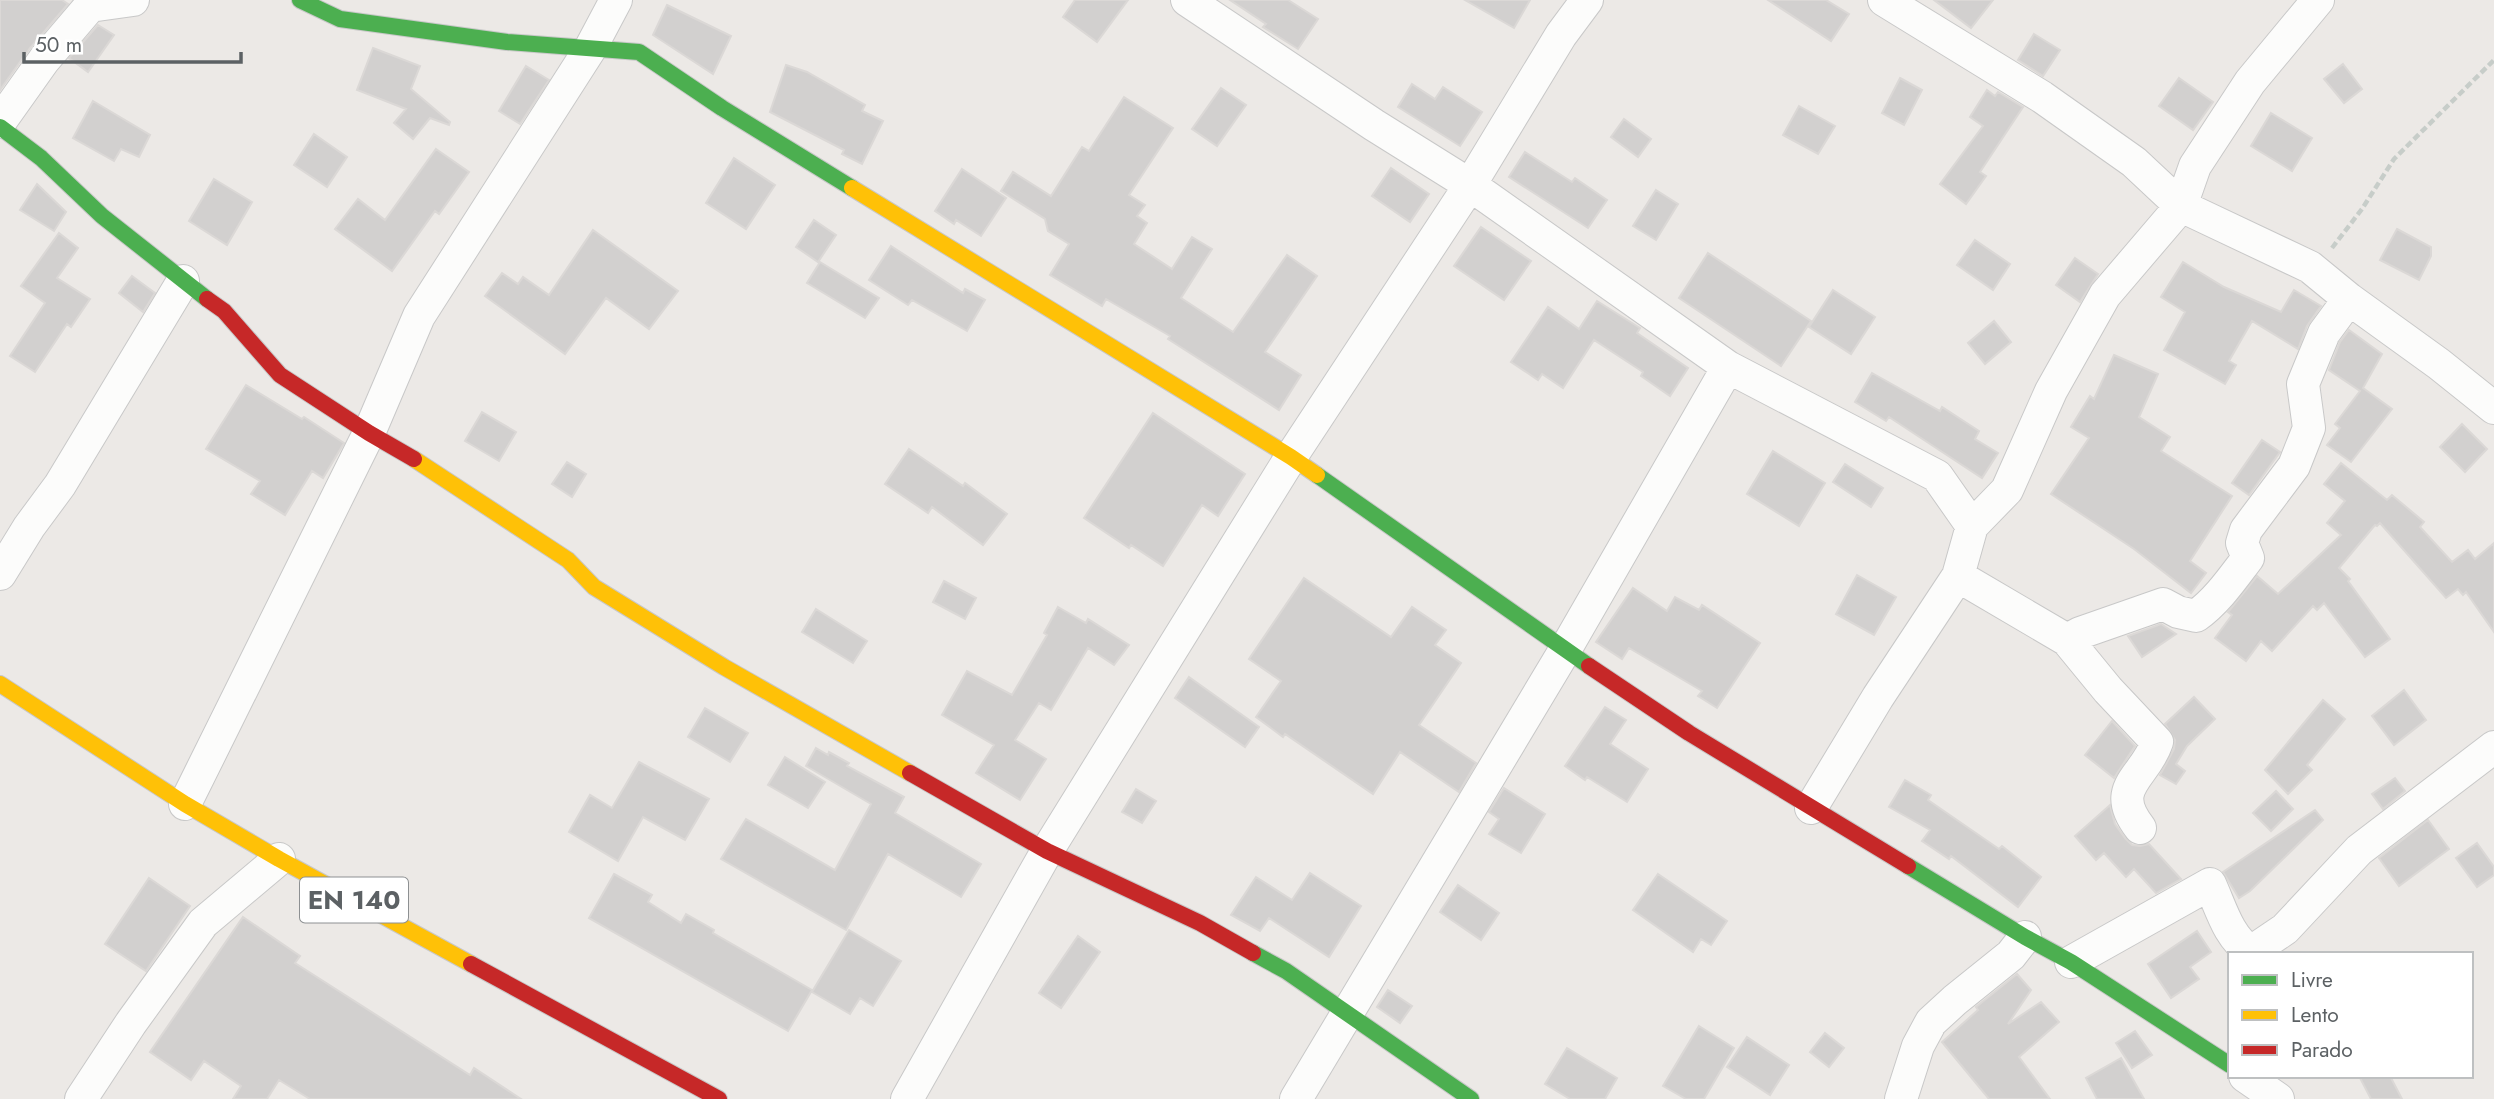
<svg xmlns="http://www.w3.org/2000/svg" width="2494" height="1099" font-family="Jost,sans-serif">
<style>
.building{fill:#d2d0cf;stroke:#dbd8d6;stroke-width:2}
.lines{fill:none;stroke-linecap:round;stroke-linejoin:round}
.street-casing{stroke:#c8c8c8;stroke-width:34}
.fast-casing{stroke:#c8c8c8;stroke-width:18}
.slow-casing{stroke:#c8c8c8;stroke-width:18}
.jam-casing{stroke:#c8c8c8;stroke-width:18}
.path{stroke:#c7cdc9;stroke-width:4.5;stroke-dasharray:7 3.5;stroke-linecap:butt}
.street{stroke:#fcfcfb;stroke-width:32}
.fast{stroke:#4caf50;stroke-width:16}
.slow{stroke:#ffc107;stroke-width:16}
.jam{stroke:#c62828;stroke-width:16}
.labels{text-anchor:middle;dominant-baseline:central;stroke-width:5;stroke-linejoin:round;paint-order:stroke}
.shield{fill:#fff;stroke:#8d9092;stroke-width:2}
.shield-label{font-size:26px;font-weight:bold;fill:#5c6164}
</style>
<rect width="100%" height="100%" fill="#ece9e6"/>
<path class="building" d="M 0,0 L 62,0 L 68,4 L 30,48 L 0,90 Z
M 1075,0 L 1128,0 L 1097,42 L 1063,17 Z
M 1230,0 L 1288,0 L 1318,19 L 1298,49 L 1263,27 L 1266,24 Z
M 1465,0 L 1530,0 L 1514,28 Z
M 1768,0 L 1826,0 L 1849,14 L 1831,41 Z
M 1934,0 L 1993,0 L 1971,28 Z
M 667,5 L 731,36 L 713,74 L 653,35 Z
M 98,25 L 114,35 L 88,72 L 69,58 Z
M 2034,34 L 2060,50 L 2043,76 L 2018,60 Z
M 373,48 L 420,66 L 411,89 L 450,122 L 449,125 L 430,118 L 413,139 L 394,123 L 406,109 L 357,90 Z
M 2343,64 L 2362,89 L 2344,103 L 2324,79 Z
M 786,65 L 807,72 L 865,105 L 862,111 L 883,121 L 862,164 L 842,154 L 844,150 L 770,112 Z
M 526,66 L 549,80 L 520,124 L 499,111 Z
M 1900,78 L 1922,90 L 1904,125 L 1882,113 Z
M 2179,78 L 2213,102 L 2193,130 L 2159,106 Z
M 1412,84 L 1435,99 L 1443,87 L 1482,112 L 1460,146 L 1398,107 Z
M 1221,88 L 1246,105 L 1217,146 L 1192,129 Z
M 1987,90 L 1995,96 L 1998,92 L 2023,107 L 1980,172 L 1986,176 L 1966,204 L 1940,184 L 1983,126 L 1970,117 Z
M 1124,97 L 1173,128 L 1129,195 L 1145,205 L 1137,216 L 1147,223 L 1134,244 L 1172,269 L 1192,237 L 1212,249 L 1181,298 L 1233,332 L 1287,255 L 1317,276 L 1265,352 L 1301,375 L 1279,410 L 1168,339 L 1170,336 L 1106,299 L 1102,306 L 1050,275 L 1069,244 L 1048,231 L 1045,219 L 1001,191 L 1013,172 L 1051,196 L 1082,147 L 1089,151 Z
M 93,101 L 150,135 L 139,157 L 121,149 L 114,161 L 73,138 Z
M 1799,106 L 1835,126 L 1818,154 L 1783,135 Z
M 2271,113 L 2312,138 L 2292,171 L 2251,146 Z
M 1624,119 L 1651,139 L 1638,157 L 1611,137 Z
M 314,134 L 347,157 L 327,187 L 294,165 Z
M 436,149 L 469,172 L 439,214 L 435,211 L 392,271 L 335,229 L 358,199 L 385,220 Z
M 1525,152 L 1572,182 L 1575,178 L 1607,200 L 1588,228 L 1509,177 Z
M 734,158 L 775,185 L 746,229 L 706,203 Z
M 1391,168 L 1429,194 L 1410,222 L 1372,196 Z
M 962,169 L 1006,198 L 981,236 L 956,220 L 954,224 L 935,211 Z
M 214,179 L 252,202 L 227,245 L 189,221 Z
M 37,184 L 66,212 L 54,231 L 20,210 Z
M 1656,190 L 1678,204 L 1656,240 L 1633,226 Z
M 814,220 L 836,235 L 818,262 L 796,247 Z
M 1481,227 L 1531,261 L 1504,300 L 1454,266 Z
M 2397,229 L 2431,247 L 2431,256 L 2419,280 L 2380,260 Z
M 593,230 L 678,291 L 649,329 L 606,298 L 565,354 L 485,296 L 502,273 L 518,284 L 523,277 L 549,295 Z
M 59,233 L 78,248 L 57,278 L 90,299 L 71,327 L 67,324 L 35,372 L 10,356 L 45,303 L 21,286 Z
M 1975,240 L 2010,264 L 1993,290 L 1957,265 Z
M 891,246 L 963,293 L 965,289 L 985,300 L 967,331 L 912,300 L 908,305 L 869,280 Z
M 1708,253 L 1811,321 L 1781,366 L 1679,298 Z
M 2075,258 L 2098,274 L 2080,302 L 2056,285 Z
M 820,262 L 879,298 L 865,318 L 807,283 Z
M 2183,262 L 2224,287 L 2281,312 L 2294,290 L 2321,306 L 2307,326 L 2298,349 L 2252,321 L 2229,361 L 2236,365 L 2225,384 L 2164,350 L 2185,312 L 2161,297 Z
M 132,276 L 155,293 L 143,312 L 119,293 Z
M 1833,290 L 1875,317 L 1851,354 L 1809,327 Z
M 1597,301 L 1640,328 L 1637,333 L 1688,368 L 1670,396 L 1641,376 L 1643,372 L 1594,340 L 1563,388 L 1542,374 L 1538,380 L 1511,362 L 1548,307 L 1579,329 Z
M 1994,321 L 2011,342 L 1985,364 L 1968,343 Z
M 2349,330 L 2382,354 L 2363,388 L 2392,409 L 2351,462 L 2327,445 L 2340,428 L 2335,424 L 2360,391 L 2329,370 L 2340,342 Z
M 2114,355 L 2158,374 L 2139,417 L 2170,437 L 2161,451 L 2232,496 L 2190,561 L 2206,573 L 2191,593 L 2134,549 L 2051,494 L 2089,438 L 2071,427 L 2090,396 L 2094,399 Z
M 1872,373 L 1940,411 L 1942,407 L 1979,431 L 1975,439 L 1998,453 L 1982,478 L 1889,417 L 1886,421 L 1855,402 Z
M 246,385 L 302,419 L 304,417 L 344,443 L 323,478 L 312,471 L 285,515 L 251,494 L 260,481 L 206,449 Z
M 482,412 L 516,432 L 499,461 L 465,441 Z
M 1153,413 L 1245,474 L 1218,516 L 1202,505 L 1163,566 L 1131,545 L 1129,548 L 1084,518 Z
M 2462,424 L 2487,449 L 2465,472 L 2440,447 Z
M 2262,440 L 2280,452 L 2249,495 L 2232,483 Z
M 909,449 L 963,486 L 965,483 L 1007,514 L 983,545 L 932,507 L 928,513 L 885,484 Z
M 1773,451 L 1825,483 L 1799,526 L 1747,494 Z
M 567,462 L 586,474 L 572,497 L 552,484 Z
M 2341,463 L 2387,500 L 2392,495 L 2424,522 L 2420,527 L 2452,562 L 2468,550 L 2475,559 L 2494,543 L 2494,632 L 2466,592 L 2463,595 L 2458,589 L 2446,598 L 2380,523 L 2377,526 L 2375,525 L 2339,568 L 2350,579 L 2348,581 L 2390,639 L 2365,657 L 2324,603 L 2317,610 L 2313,606 L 2272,651 L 2261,641 L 2246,661 L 2215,638 L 2232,615 L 2228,612 L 2257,576 L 2278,594 L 2341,535 L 2327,523 L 2345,501 L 2324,484 Z
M 1845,464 L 1883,488 L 1871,507 L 1833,482 Z
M 1857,575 L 1896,597 L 1874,635 L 1836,614 Z
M 1304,578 L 1391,637 L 1412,607 L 1446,630 L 1435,645 L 1461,663 L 1419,725 L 1476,763 L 1459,792 L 1400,752 L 1373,794 L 1285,734 L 1283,737 L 1256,717 L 1281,681 L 1249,659 Z
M 944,581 L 976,598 L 965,619 L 933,602 Z
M 1633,588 L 1667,611 L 1675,597 L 1699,610 L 1702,605 L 1760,643 L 1717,708 L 1698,696 L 1702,691 L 1629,648 L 1622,659 L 1596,642 Z
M 1058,607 L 1086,623 L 1088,619 L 1129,645 L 1114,665 L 1088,648 L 1051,710 L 1039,703 L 1015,740 L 1046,759 L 1020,800 L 976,773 L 994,745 L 942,715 L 967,671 L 1012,695 L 1047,635 L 1044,633 Z
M 816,609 L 867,641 L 853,663 L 802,632 Z
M 2161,624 L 2176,634 L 2142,657 L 2128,636 Z
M 1189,677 L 1259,727 L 1245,747 L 1175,698 Z
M 2404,690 L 2426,720 L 2394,745 L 2372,716 Z
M 2194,697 L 2215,719 L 2187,746 L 2176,764 L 2185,771 L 2176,784 L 2160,775 L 2174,749 L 2175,740 L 2165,724 Z
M 2323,700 L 2345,719 L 2307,765 L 2312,770 L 2288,794 L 2265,770 Z
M 1605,707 L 1626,720 L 1610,744 L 1648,769 L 1627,802 L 1587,777 L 1585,780 L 1565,766 Z
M 705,708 L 748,733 L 730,762 L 688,737 Z
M 2112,721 L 2135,746 L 2114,778 L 2085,755 Z
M 816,748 L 828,755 L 829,752 L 849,763 L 847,766 L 904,797 L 895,813 L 981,864 L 961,897 L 888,854 L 846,930 L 721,859 L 746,819 L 835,870 L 871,804 L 806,766 Z
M 785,757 L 825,782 L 808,808 L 768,785 Z
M 639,762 L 709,799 L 685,840 L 643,817 L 618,861 L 569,832 L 590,795 L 612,808 Z
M 2395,778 L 2405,791 L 2383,809 L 2372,794 Z
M 1905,780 L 1931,795 L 1928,800 L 1999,849 L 2002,846 L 2041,877 L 2018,907 L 1951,856 L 1949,859 L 1922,841 L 1930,830 L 1889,807 Z
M 1504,788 L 1545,814 L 1521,853 L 1489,834 L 1499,819 L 1489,812 Z
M 1136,789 L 1156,801 L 1142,823 L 1122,812 Z
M 2276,791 L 2293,809 L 2271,831 L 2253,813 Z
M 2110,805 L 2115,824 L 2125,838 L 2132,845 L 2140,846 L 2149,844 L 2181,879 L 2156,893 L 2134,869 L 2126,877 L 2104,853 L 2096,860 L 2075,836 Z
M 2315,810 L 2323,820 L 2250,891 L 2239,898 L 2223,872 Z
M 2428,820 L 2449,849 L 2399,886 L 2379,858 Z
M 2477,843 L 2494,867 L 2494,875 L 2477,887 L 2456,858 Z
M 1310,873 L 1361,906 L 1329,957 L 1269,918 L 1260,931 L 1231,915 L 1256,877 L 1292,900 Z
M 614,874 L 652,895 L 648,902 L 681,923 L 686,914 L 714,930 L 713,933 L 812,990 L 788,1031 L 589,918 Z
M 1658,874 L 1727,921 L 1711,945 L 1701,939 L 1693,952 L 1633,910 Z
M 149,878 L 190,906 L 146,971 L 105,944 Z
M 1458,885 L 1499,913 L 1481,940 L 1440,912 Z
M 243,917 L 300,956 L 295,963 L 470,1075 L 474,1068 L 521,1099 L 310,1099 L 279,1080 L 267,1099 L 233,1099 L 241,1086 L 204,1061 L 191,1080 L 150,1052 Z
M 849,930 L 901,961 L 873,1006 L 860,998 L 850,1014 L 812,992 Z
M 2197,931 L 2211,952 L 2190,967 L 2199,979 L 2171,998 L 2148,964 Z
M 1078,936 L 1100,952 L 1061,1008 L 1039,993 Z
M 2017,974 L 2031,990 L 2008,1024 L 2041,1002 L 2059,1022 L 2019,1057 L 2050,1099 L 1989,1099 L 1942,1042 L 1978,1010 L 1976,1007 Z
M 1388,990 L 1412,1006 L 1400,1023 L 1377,1007 Z
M 1699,1026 L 1734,1048 L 1704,1099 L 1686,1099 L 1663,1086 Z
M 2135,1031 L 2152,1055 L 2132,1068 L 2116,1043 Z
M 1825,1033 L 1844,1048 L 1829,1067 L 1810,1052 Z
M 1747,1037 L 1789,1065 L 1770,1095 L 1727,1067 Z
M 1567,1048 L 1617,1078 L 1605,1099 L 1570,1099 L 1545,1084 Z
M 2121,1058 L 2144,1099 L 2097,1099 L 2086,1078 Z
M 2359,1076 L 2390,1076 L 2402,1099 L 2371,1099 Z"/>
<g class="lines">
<g class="street-casing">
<path id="street" d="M 1187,0 L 1374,125 L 1470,185 L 1728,367 L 1937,476 L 1972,526
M 1884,0 L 2042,97 L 2134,162 L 2181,206 L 2310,267 L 2349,299 L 2439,364 L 2494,408
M 0,122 L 44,60 L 90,6 L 133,0
M 0,574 L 29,527 L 60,485 L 183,281
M 1958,576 L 2067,640 L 2108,690 L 2157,742 C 2145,778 2108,787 2140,828
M 2067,640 L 2080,633 L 2163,604 L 2178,612 L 2196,616 C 2217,601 2232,579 2248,558 L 2242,543 L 2246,530 L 2294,466 L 2309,428 L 2303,384 L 2324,333 L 2349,299
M 185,804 L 369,433 L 419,316 L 590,49 L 616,0
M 1811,808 L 1878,697 L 1958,576 L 1972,526 L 2007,490 L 2051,391 L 2105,295 L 2181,206 L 2195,166 L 2250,82 L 2318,0
M 2071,962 L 2210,884 C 2221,908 2228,937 2251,952 L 2285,929 L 2359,850 L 2494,747
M 2245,1076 L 2278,1099
M 81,1099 L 131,1023 L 203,923 L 279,859
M 907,1099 L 1047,851 L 1291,457 L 1470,185 L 1561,35 L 1587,0
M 1296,1099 L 1565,650 L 1728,367
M 1901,1099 L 1918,1046 L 1931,1022 L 1955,1000 L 2011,955 L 2025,937"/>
</g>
<g class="fast-casing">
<path id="fast" d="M 300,0 L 340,19 L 507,42 L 639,52 L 722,108 L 852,188
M 0,127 L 41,158 L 102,216 L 207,299
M 1317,475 L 1589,666
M 1908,866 L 2025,937 L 2071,962 L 2230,1065
M 1253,953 L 1286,971 L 1471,1099"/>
</g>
<g class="slow-casing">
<path id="slow" d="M 852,188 L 1291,457 L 1317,475
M 414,459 L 568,560 L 594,587 L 724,667 L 910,773
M 0,684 L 185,804 L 279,859 L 471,964"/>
</g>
<g class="jam-casing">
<path id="jam" d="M 207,299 L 224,311 L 280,375 L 369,433 L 414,459
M 1589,666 L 1689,733 L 1908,866
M 910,773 L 1047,851 L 1200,923 L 1253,953
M 471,964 L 719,1099"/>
</g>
<path class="path" d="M 2332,248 L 2362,209 L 2394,159 L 2494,60"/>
<use href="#street" class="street"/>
<use href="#fast" class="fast"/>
<use href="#slow" class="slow"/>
<use href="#jam" class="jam"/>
</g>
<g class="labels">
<rect class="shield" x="300" y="877.5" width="108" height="45" rx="5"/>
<g class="shield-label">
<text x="354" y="900">EN 140</text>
</g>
</g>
<rect x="2228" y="952" width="245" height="126" fill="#ffffff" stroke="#bec0c1" stroke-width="2"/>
<rect x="2242" y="975" width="35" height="10" fill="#4caf50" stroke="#bec0c1" stroke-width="2"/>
<text x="2291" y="987" font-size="21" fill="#5c6164">Livre</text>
<rect x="2242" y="1010" width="35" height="10" fill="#ffc107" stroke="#bec0c1" stroke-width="2"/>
<text x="2291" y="1022" font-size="21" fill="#5c6164">Lento</text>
<rect x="2242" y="1045" width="35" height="10" fill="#c62828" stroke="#bec0c1" stroke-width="2"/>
<text x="2291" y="1057" font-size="21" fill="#5c6164">Parado</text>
<path d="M24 52v10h217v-10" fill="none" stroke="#5c6164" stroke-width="3.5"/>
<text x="35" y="52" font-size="21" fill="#5c6164" stroke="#ffffff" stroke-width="5" paint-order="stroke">50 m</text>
</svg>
